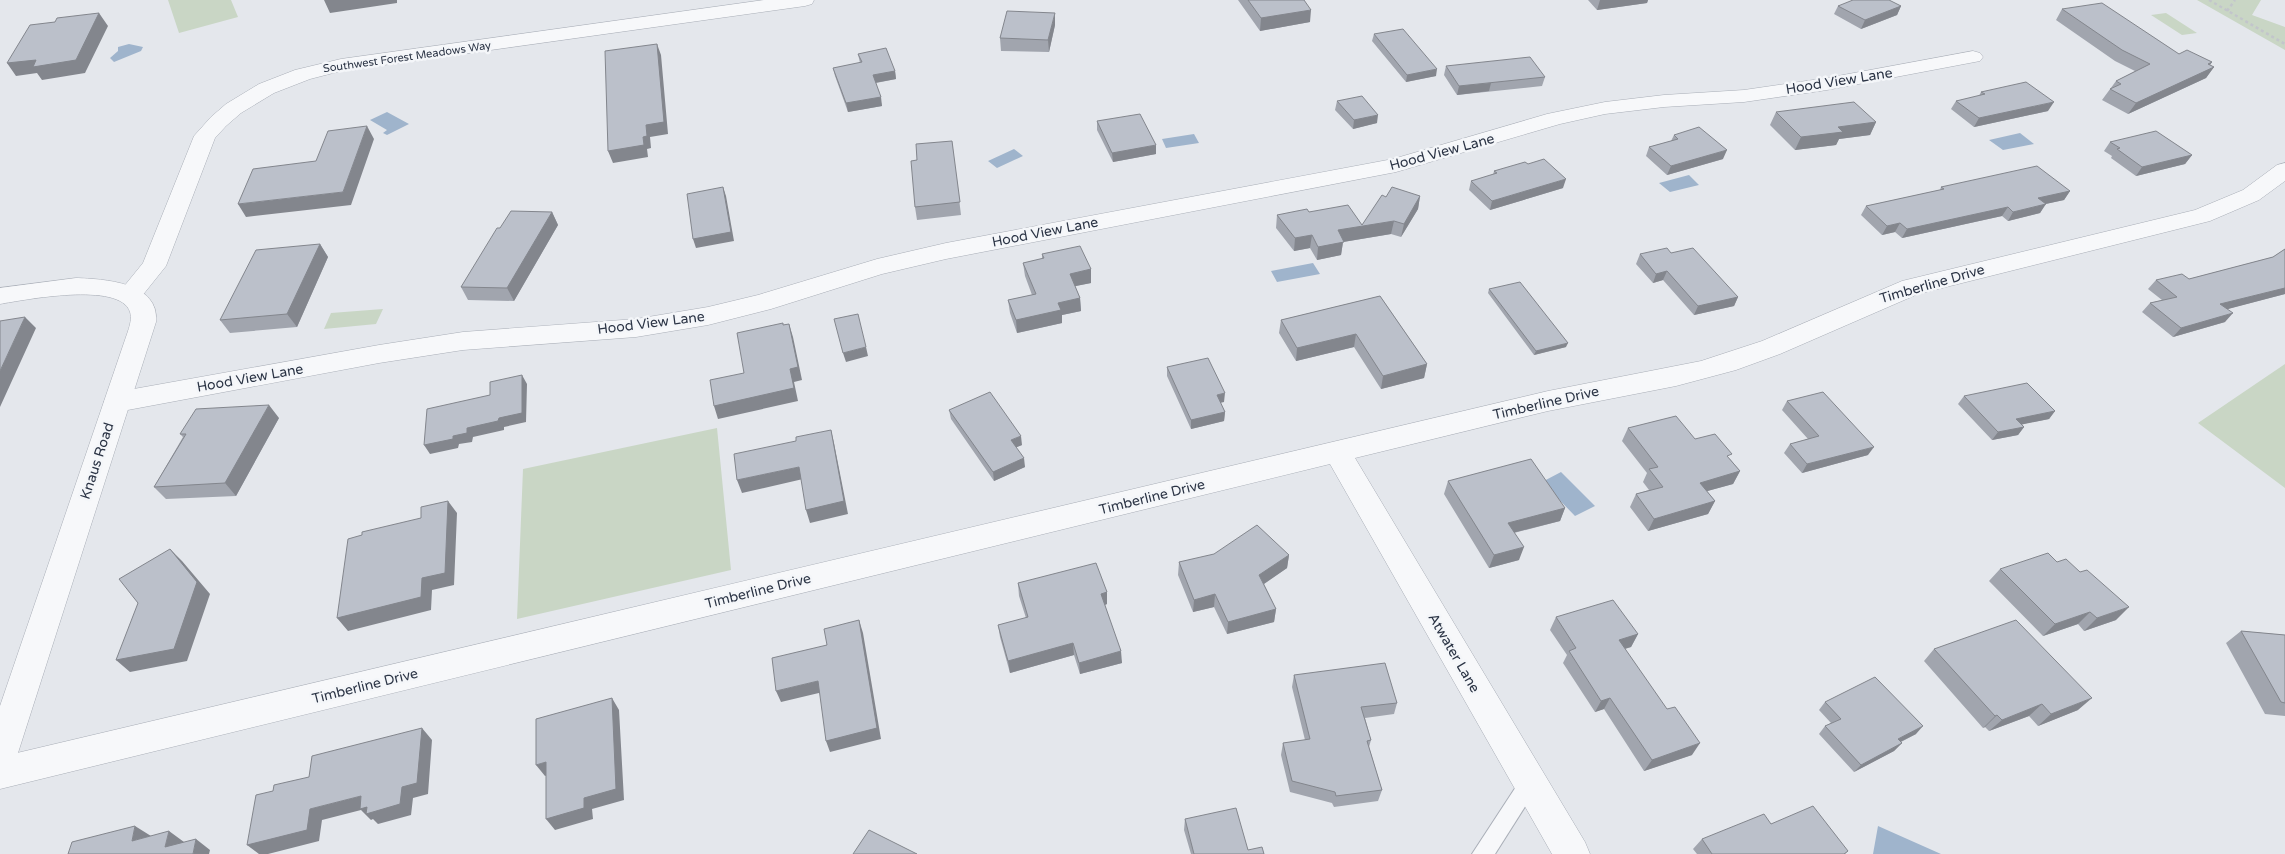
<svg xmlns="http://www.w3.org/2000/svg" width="2285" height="854" font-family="'Varela Round',sans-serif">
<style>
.green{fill:#c9d6c5}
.water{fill:#9fb4cc}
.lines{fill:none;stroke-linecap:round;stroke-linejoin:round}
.service-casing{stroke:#a9aeb7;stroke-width:2}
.minor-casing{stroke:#a9aeb7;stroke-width:1}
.tertiary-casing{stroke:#a9aeb7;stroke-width:1}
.path{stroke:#c2c5cb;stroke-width:2.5;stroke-dasharray:3 3;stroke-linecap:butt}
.service{fill:#f7f8fa;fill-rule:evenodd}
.minor{fill:#f7f8fa;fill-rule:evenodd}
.tertiary{fill:#f7f8fa;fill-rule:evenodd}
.wall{fill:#a1a5ae}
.shaded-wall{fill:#83868d}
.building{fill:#bbc0ca;stroke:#83868d}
.labels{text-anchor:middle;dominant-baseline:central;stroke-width:5;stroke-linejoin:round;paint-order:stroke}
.far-street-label{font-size:11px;fill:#2b3445;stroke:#f4f6f9}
.street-label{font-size:14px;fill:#2b3445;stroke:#f4f6f9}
</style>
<rect width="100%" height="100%" fill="#e4e7ec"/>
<path class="green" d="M 168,0 L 231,0 L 238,17 L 179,33 Z
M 2197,0 L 2261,0 L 2252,15 L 2285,27 L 2285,50 Z
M 2166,13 L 2197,33 L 2182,35 L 2151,15 Z
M 383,309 L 376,324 L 324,329 L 331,313 Z
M 2285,364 L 2285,488 L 2198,423 Z
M 717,428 L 731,570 L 517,619 L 523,469 Z"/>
<path class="water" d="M 129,44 L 143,47 L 141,51 L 114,62 L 110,58 L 118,51 L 118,47 Z
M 387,112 L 409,124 L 387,135 L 383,133 L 387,130 L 370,120 Z
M 2020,133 L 2034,144 L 2003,150 L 1989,140 Z
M 1194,134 L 1199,143 L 1166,148 L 1162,139 Z
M 1014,149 L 1023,156 L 997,168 L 988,161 Z
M 1689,175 L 1699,185 L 1670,192 L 1659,183 Z
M 1313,263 L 1320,274 L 1277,282 L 1271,271 Z
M 1561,472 L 1595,506 L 1575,516 L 1542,482 Z
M 1878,826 L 1941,854 L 1873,854 Z"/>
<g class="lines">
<g class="service-casing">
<path id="service" d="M 1530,773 L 1537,776 L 1540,783 L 1495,854 L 1472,854 L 1523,776 Z"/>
</g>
<g class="minor-casing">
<path id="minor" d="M 764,0 L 814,0 L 812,4 L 805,6 L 341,71 L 310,79 L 274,93 L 241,113 L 226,126 L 215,138 L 166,266 L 138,301 L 129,303 L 120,301 L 117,295 L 143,263 L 194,136 L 211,117 L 226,104 L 259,84 L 295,70 L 341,59 Z
M 1973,51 L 1980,53 L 1983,57 L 1980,61 L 1827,90 L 1744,102 L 1664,107 L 1605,114 L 1560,124 L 1396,172 L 946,259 L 882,274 L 771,309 L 708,325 L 636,337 L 463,350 L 379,363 L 117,412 L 107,409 L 104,402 L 107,395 L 117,392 L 379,345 L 463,332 L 636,319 L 708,307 L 758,295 L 877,259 L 946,243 L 1393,159 L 1547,114 L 1605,102 L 1664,95 L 1744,90 L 1827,78 Z
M 2285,163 L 2285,181 L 2259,200 L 2210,221 L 1918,294 L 1780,354 L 1736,370 L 1676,386 L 1548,411 L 1355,458 L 1585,842 L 1590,854 L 1552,854 L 1330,464 L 0,789 L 0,757 L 1548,391 L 1701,361 L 1762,341 L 1902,281 L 2195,210 L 2243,190 L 2277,165 Z"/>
</g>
<g class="tertiary-casing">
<path id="tertiary" d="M 76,278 C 104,279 160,282 156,322 L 17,756 L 12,767 L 0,772 L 0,706 L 128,331 C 130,325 132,318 130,312 C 120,281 24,300 0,304 L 0,288 Z"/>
</g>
<path class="path" d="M 2209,0 L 2285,44
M 2227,11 L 2235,0"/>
<use href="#service" class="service"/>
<use href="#minor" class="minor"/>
<use href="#tertiary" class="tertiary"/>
</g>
<path class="wall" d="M 1238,0 L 1304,0 L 1310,22 L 1260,31 Z
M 1588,0 L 1648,0 L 1647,3 L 1597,10 Z
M 1838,6 L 1901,6 L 1897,15 L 1861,29 L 1834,14 Z
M 2062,9 L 2179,54 L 2212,62 L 2210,65 L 2214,67 L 2206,78 L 2128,114 L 2102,100 L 2116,81 L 2135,71 L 2115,61 L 2056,20 Z
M 1055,25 L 1049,52 L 1001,51 L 1000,38 Z
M 1374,34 L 1436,76 L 1406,82 L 1372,41 Z
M 858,54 L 895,71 L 896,79 L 876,83 L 882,106 L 848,112 L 835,76 L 833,68 L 860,63 Z
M 1446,66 L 1545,77 L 1542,86 L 1457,95 L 1444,75 Z
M 1981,92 L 2048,111 L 1974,127 L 1951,109 L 1956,101 L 1979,96 Z
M 1337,101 L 1377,123 L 1353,129 L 1335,110 Z
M 1776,112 L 1876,122 L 1870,135 L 1839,139 L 1836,145 L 1795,150 L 1770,125 Z
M 1097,121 L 1156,154 L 1113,162 L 1097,130 Z
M 1674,135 L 1723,159 L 1667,175 L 1646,156 L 1649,147 L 1671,141 Z
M 952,141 L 961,215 L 917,220 L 915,207 L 917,160 Z
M 2110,142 L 2192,155 L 2185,164 L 2136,176 L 2111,158 L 2112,156 L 2104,151 Z
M 1528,164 L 1563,188 L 1490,210 L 1469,190 L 1471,181 L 1493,175 L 1494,171 Z
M 1941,187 L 2070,191 L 2064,200 L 2045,204 L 2040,213 L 2008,221 L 2002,216 L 1902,238 L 1895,232 L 1882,235 L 1861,215 L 1866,206 L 1940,190 Z
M 1420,196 L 1418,209 L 1401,237 L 1391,234 L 1343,242 L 1341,255 L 1317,260 L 1310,248 L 1294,251 L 1276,228 L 1277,215 L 1309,212 L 1362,225 L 1386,197 Z
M 552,212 L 558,225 L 514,301 L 468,300 L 461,287 L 500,228 Z
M 320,244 L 328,257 L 297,327 L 230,333 L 220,320 Z
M 2285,249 L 2285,294 L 2227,309 L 2225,322 L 2173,337 L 2142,312 L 2150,303 L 2162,300 L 2148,289 L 2156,280 L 2189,279 L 2273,257 Z
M 1671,253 L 1738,297 L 1734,306 L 1694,315 L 1663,280 L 1653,283 L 1636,264 L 1640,254 Z
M 1042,254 L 1091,269 L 1091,283 L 1075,286 L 1080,298 L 1081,311 L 1062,315 L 1062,323 L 1017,333 L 1010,313 L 1008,300 L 1032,295 L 1025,276 L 1023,263 L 1042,259 Z
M 1489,289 L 1566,347 L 1534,355 L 1488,293 Z
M 1380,296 L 1427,364 L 1424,378 L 1381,389 L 1354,347 L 1296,361 L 1279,333 L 1281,320 Z
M 1167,367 L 1224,402 L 1220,402 L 1225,412 L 1224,421 L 1191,429 L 1167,376 Z
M 1964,396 L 2055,411 L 2049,419 L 2022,424 L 2024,427 L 2018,435 L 1992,440 L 1958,404 Z
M 1787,401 L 1868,455 L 1802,473 L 1784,453 L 1790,444 L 1808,439 L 1782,410 Z
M 949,410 L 1022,445 L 1016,447 L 1025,467 L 994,481 L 951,419 Z
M 279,418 L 236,496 L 166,499 L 154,487 L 183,437 L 180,434 Z
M 1628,428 L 1695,439 L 1730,459 L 1740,471 L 1733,484 L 1707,491 L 1715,501 L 1708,514 L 1648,531 L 1630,507 L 1636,494 L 1649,490 L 1643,482 L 1647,473 L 1622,441 Z
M 1448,481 L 1565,508 L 1560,521 L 1514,533 L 1519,560 L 1489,568 L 1444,494 Z
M 1289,555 L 1287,568 L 1264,584 L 1276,609 L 1274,622 L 1227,634 L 1214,607 L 1193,612 L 1178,575 L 1179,562 Z
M 2000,569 L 2116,620 L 2084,631 L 2078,624 L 2043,636 L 1989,581 Z
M 1018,583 L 1107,592 L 1107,604 L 1105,605 L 1122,663 L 1080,674 L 1074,655 L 1010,673 L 1000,637 L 998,625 L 1026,618 L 1019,596 Z
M 1556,617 L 1638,634 L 1631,647 L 1625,649 L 1692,755 L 1644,771 L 1604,709 L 1595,712 L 1563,663 L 1567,655 L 1550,630 Z
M 2241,631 L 2285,635 L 2285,716 L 2265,714 L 2226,643 Z
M 1934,649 L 2078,710 L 2038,726 L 2029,716 L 1989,731 L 1985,727 L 1983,728 L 1924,661 Z
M 1294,675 L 1397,703 L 1394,714 L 1365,718 L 1371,740 L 1369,747 L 1382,790 L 1378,801 L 1334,807 L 1332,803 L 1290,792 L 1281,755 L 1283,743 L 1305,740 L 1292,687 Z
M 1825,702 L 1916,734 L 1901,742 L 1902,743 L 1894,751 L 1854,772 L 1819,734 L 1825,726 L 1831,723 L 1819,710 Z
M 1185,819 L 1248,850 L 1264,854 L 1191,854 L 1184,830 Z
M 1771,824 L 1848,851 L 1845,854 L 1697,854 L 1693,849 L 1702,839 Z"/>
<path class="shaded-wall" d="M 324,0 L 397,0 L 397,3 L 330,13 Z
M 1600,0 L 1648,0 L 1647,3 L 1597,10 Z
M 1901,6 L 1897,15 L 1861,29 L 1865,20 Z
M 1311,10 L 1310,22 L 1260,31 L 1261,18 Z
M 99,13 L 108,26 L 85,73 L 42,80 L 37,73 L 16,76 L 7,63 Z
M 1055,13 L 1055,25 L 1049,52 L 1048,40 Z
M 657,44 L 661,55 L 668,134 L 650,137 L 651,148 L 647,149 L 648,157 L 613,163 L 608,151 L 646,125 Z
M 2212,62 L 2205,71 L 2214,67 L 2206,78 L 2128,114 L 2136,103 Z
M 1437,69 L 1436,76 L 1406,82 L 1407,75 Z
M 895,71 L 896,79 L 874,83 L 873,75 Z
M 1491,83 L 1489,91 L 1457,95 L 1459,86 Z
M 881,97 L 882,106 L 848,112 L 846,103 Z
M 2054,102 L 2048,111 L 1974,127 L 1979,118 Z
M 1378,115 L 1377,123 L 1353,129 L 1354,120 Z
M 1876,122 L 1870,135 L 1839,139 L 1836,145 L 1795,150 L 1801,137 L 1838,127 Z
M 367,126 L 374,139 L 351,205 L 246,217 L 238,204 L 343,192 Z
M 1156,145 L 1156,154 L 1113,162 L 1112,153 Z
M 1727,150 L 1723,159 L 1667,175 L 1671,166 Z
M 2192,155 L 2185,164 L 2136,176 L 2142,167 Z
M 1566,179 L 1563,188 L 1490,210 L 1492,201 Z
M 723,187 L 726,196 L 734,241 L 696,248 L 693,239 Z
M 2070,191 L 2064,200 L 2032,207 L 2038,198 Z
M 1420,196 L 1418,209 L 1401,237 L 1404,224 Z
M 2046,204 L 2040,213 L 2008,221 L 2013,212 Z
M 2008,207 L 2002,216 L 1902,238 L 1907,229 Z
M 552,212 L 558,225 L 514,301 L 507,288 Z
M 1394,221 L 1391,234 L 1343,242 L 1341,255 L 1317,260 L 1318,247 L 1338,230 Z
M 1900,223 L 1895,232 L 1882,235 L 1887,226 Z
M 1312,235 L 1310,248 L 1294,251 L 1295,238 Z
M 320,244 L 328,257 L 297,327 L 287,314 Z
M 1091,269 L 1091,283 L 1071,287 L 1070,274 Z
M 1667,271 L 1663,280 L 1653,283 L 1656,274 Z
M 2285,288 L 2285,294 L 2213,313 L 2220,304 Z
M 1738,297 L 1734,306 L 1694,315 L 1698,306 Z
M 1080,298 L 1081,311 L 1062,315 L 1062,323 L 1017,333 L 1016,320 L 1058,303 Z
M 2233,313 L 2225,322 L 2173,337 L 2181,328 Z
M 25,317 L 36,328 L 0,407 L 0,371 Z
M 789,324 L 793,337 L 802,380 L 794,382 L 798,401 L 718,419 L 714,406 Z
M 1356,334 L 1354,347 L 1296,361 L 1297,348 Z
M 1568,343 L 1566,347 L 1534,355 L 1536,351 Z
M 866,347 L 868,356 L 846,362 L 843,353 Z
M 1427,364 L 1424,378 L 1381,389 L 1383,376 Z
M 522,375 L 527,384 L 526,422 L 504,427 L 504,430 L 473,437 L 472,442 L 459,444 L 458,448 L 430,454 L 424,445 L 453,436 L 467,428 L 499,418 Z
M 1225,393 L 1224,402 L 1216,404 L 1217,395 Z
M 269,405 L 279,418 L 236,496 L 225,483 Z
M 2055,411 L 2049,419 L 2010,427 L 2016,419 Z
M 1225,412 L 1224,421 L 1191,429 L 1191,420 Z
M 2024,427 L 2018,435 L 1992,440 L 1998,432 Z
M 831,430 L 834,443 L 848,514 L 810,523 L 806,510 Z
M 1021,436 L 1022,445 L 1012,449 L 1011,440 Z
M 1874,447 L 1868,455 L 1802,473 L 1807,464 Z
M 1024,458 L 1025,467 L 994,481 L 993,472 Z
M 799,467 L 803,479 L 742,493 L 737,480 Z
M 1740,471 L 1733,484 L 1693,495 L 1700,483 Z
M 448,501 L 457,513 L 454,585 L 432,590 L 431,610 L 348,631 L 337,618 L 422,578 Z
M 1715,501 L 1708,514 L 1648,531 L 1654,519 Z
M 1565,508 L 1560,521 L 1504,535 L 1508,523 Z
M 1524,547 L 1519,560 L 1489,568 L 1494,555 Z
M 170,549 L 182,561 L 210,594 L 187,661 L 130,672 L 116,660 Z
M 1289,555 L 1287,568 L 1258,588 L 1259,575 Z
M 1107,592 L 1107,604 L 1101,606 L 1101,594 Z
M 1215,594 L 1214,607 L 1193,612 L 1194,600 Z
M 2129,607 L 2116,620 L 2084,631 L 2097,618 Z
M 1276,609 L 1274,622 L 1227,634 L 1228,622 Z
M 2090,612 L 2078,624 L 2043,636 L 2055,624 Z
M 859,620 L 863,633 L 881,739 L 830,752 L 826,741 Z
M 1638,634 L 1631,647 L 1613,652 L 1619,640 Z
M 1073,643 L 1074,655 L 1010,673 L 1008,661 Z
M 1121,651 L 1122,663 L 1080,674 L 1079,663 Z
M 818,681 L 823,692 L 781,702 L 776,691 Z
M 612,698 L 619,710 L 624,800 L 592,809 L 593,819 L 555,830 L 546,819 L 584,798 Z
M 1610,698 L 1604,709 L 1595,712 L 1601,701 Z
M 2092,698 L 2078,710 L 2038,726 L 2051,714 Z
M 2042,704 L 2029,716 L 1989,731 L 2002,720 Z
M 1997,715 L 1985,727 L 1983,728 L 1995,716 Z
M 1923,726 L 1916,734 L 1890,747 L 1898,739 Z
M 422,728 L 432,740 L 428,794 L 413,798 L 411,815 L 378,824 L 373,819 L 371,820 L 361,810 L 322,820 L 319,841 L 268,854 L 259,854 L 247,845 L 310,809 L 361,796 L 402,787 Z
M 1700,743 L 1692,755 L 1644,771 L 1652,760 Z
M 1902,743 L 1894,751 L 1854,772 L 1861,765 Z
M 546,762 L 554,773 L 545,776 L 536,765 Z
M 135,826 L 151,836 L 132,841 Z
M 169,831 L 184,842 L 181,854 L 165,847 Z
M 196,839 L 210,850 L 209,854 L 193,854 Z"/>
<path class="building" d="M 1248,0 L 1304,0 L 1311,10 L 1261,18 Z
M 1853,0 L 1889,0 L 1901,6 L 1865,20 L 1838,6 Z
M 2102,3 L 2179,54 L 2187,50 L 2212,62 L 2208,64 L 2214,67 L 2136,103 L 2110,89 L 2121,84 L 2116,81 L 2150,64 L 2122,50 L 2062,9 Z
M 1007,11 L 1055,13 L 1048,40 L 1000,38 Z
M 99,13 L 76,60 L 33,67 L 36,60 L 7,63 L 30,25 L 55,22 L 57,18 Z
M 1403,29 L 1437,69 L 1407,75 L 1374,34 Z
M 657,44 L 664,122 L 646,125 L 647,136 L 643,137 L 644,145 L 608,151 L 605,51 Z
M 886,48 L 895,71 L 873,75 L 881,97 L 846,103 L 833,68 L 862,62 L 858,54 Z
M 1530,57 L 1545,77 L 1459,86 L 1446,66 Z
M 2026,82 L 2054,102 L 1979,118 L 1956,101 L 1985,94 L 1981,92 Z
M 1362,96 L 1378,115 L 1354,120 L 1337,101 Z
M 1854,102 L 1876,122 L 1838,127 L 1843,132 L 1801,137 L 1776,112 Z
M 1140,114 L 1156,145 L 1112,153 L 1097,121 Z
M 367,126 L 343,192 L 238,204 L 253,169 L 316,161 L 328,131 Z
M 1699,127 L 1727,150 L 1671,166 L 1649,147 L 1678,139 L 1674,135 Z
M 2156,131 L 2192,155 L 2142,167 L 2117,149 L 2120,148 L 2110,142 Z
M 952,141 L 960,202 L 915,207 L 911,161 L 917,160 L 916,144 Z
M 1544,159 L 1566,179 L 1492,201 L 1471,181 L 1497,173 L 1494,171 L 1525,162 L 1528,164 Z
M 2037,166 L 2070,191 L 2038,198 L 2046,204 L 2013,212 L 2008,207 L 1907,229 L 1900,223 L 1887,226 L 1866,206 L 1944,189 L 1941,187 Z
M 723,187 L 731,232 L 693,239 L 687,194 Z
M 1392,187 L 1420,196 L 1404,224 L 1394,221 L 1338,230 L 1344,242 L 1318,247 L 1312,235 L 1295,238 L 1277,215 L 1307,209 L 1309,212 L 1348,205 L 1362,225 L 1382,195 L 1386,197 Z
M 511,211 L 552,212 L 507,288 L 461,287 L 497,228 L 500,228 Z
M 320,244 L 287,314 L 220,320 L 256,250 Z
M 1080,246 L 1091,269 L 1070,274 L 1080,298 L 1058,303 L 1061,310 L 1016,320 L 1008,300 L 1036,294 L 1023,263 L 1044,258 L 1042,254 Z
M 1667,248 L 1671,253 L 1693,248 L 1738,297 L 1698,306 L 1667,271 L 1656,274 L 1640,254 Z
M 2285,249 L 2285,288 L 2220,304 L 2233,313 L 2181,328 L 2150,303 L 2177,297 L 2156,280 L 2182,274 L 2189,279 L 2273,257 Z
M 1520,282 L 1568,343 L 1536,351 L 1489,289 Z
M 1380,296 L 1427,364 L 1383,376 L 1356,334 L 1297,348 L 1281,320 Z
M 858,314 L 866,347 L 843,353 L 834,319 Z
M 25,317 L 0,371 L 0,321 Z
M 783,323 L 783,325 L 789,324 L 798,367 L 790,369 L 794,388 L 714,406 L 710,380 L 744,373 L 737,333 Z
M 1208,358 L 1225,393 L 1217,395 L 1225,412 L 1191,420 L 1167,367 Z
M 522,375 L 522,413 L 499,418 L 498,421 L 467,428 L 467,433 L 453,436 L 453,439 L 424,445 L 427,409 L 490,395 L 490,382 Z
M 2027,383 L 2055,411 L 2016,419 L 2024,427 L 1998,432 L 1964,396 Z
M 990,392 L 1021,436 L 1011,440 L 1024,458 L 993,472 L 949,410 Z
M 1823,392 L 1874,447 L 1807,464 L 1790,444 L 1819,436 L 1787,401 Z
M 269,405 L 225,483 L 154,487 L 186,434 L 180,434 L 196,409 Z
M 1676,416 L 1695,439 L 1715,434 L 1732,454 L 1727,456 L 1740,471 L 1700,483 L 1715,501 L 1654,519 L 1636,494 L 1663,487 L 1649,469 L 1658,467 L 1628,428 Z
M 831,430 L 844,501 L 806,510 L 799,467 L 737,480 L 734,454 L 796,441 L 796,437 Z
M 1531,459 L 1565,508 L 1508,523 L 1524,547 L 1494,555 L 1448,481 Z
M 448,501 L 445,573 L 422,578 L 421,597 L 337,618 L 348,539 L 362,535 L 362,532 L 421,518 L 421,507 Z
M 1257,525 L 1289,555 L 1259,575 L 1276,609 L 1228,622 L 1215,594 L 1194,600 L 1179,562 L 1214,554 Z
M 170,549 L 197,582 L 174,649 L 116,660 L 138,603 L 119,579 Z
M 2048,553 L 2057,562 L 2066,559 L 2080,572 L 2087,570 L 2129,607 L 2097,618 L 2090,612 L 2055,624 L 2000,569 Z
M 1096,563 L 1107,592 L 1101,594 L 1121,651 L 1079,663 L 1073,643 L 1008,661 L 998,625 L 1028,617 L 1018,583 Z
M 1613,600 L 1638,634 L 1619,640 L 1667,709 L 1675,707 L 1700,743 L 1652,760 L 1610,698 L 1601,701 L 1569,651 L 1576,648 L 1556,617 Z
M 859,620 L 877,728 L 826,741 L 818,681 L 776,691 L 772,658 L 827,645 L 824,629 Z
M 2016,620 L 2092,698 L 2051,714 L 2042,704 L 2002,720 L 1997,715 L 1995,716 L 1934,649 Z
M 2241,631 L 2285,635 L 2285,703 L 2281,702 Z
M 1385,663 L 1397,703 L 1361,707 L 1371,740 L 1367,741 L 1382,790 L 1336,796 L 1335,792 L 1292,781 L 1283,743 L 1310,739 L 1294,675 Z
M 1875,677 L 1923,726 L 1898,739 L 1902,743 L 1861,765 L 1825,726 L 1841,719 L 1825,702 Z
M 612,698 L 616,789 L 584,798 L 584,808 L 546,819 L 546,762 L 536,765 L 536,719 Z
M 422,728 L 417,783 L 402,787 L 400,804 L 366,814 L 367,807 L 360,809 L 361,796 L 310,809 L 307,830 L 247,845 L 256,795 L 273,791 L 274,785 L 309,777 L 312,756 Z
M 1813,806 L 1848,851 L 1844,854 L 1712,854 L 1702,839 L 1764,814 L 1771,824 Z
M 1236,808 L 1248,850 L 1262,847 L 1264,854 L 1194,854 L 1185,819 Z
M 135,826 L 132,841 L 169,831 L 165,847 L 196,839 L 193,854 L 68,854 L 72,842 Z
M 869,830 L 917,854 L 853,854 Z"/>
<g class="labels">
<g class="far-street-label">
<text transform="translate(407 57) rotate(-8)">Southwest Forest Meadows Way</text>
</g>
<g class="street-label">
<text transform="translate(1839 81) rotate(-9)">Hood View Lane</text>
<text transform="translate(1442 152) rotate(-15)">Hood View Lane</text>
<text transform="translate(1045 232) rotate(-11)">Hood View Lane</text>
<text transform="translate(1932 284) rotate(-16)">Timberline Drive</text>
<text transform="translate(651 323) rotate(-7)">Hood View Lane</text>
<text transform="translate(250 378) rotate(-10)">Hood View Lane</text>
<text transform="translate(1546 403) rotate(-13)">Timberline Drive</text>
<text transform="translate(97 461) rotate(-72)">Knaus Road</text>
<text transform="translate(1152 497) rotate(-14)">Timberline Drive</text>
<text transform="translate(758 591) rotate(-14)">Timberline Drive</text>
<text transform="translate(1454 653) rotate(60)">Atwater Lane</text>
<text transform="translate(365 686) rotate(-14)">Timberline Drive</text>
</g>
</g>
</svg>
